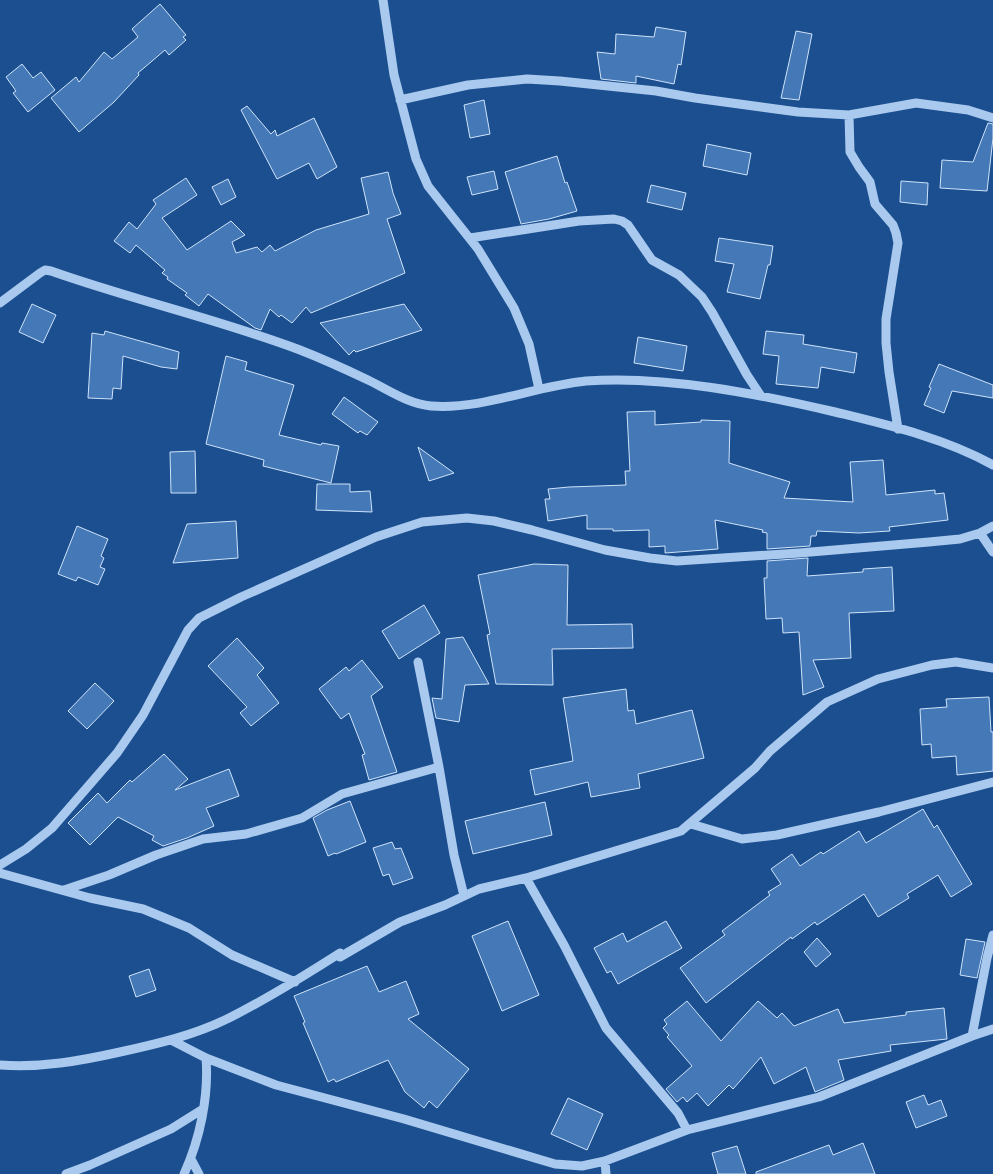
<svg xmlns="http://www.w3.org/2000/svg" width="993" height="1174" font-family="Ubuntu,sans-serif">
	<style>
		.building { fill: #4478b7; stroke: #cfe3fa }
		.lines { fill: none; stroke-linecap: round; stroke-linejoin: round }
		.minor { stroke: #a9c9ee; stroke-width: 9 }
	</style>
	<rect width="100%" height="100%" fill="#1b4f8f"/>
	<!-- building -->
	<path class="building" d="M160,4L186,35L183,37L186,40L169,55L165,50L138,73L139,75L114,102L79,132L51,98L76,77L79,82L104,52L112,59L138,37L132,29Z
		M656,27L686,32L681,65L678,64L674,84L636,76V83L601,79L597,52L615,54L616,34L654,37Z
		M796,31L812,34L799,100L781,98Z
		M22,64L33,78L41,72L55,90L28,112L13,93L16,91L6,77Z
		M484,100L490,134L470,138L464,105Z
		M247,106L271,134L275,130L277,136L314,118L337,167L317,179L309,163L277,179L241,110Z
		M988,123L993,124V138L987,191L940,188L942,160L973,162Z
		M707,144L751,153L747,175L703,166Z
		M557,156L565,183L567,182L577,211L549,219L521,224L505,172Z
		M494,171L498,189L472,195L467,177Z
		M388,172L393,193L401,214L387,219L405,273L311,313L306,307L292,323L281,315L279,317L270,309L261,330L255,328L208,294L199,306L185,295L187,293L167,279L168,277L162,273L165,270L136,245L130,253L114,241L129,222L137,229L156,204L153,200L186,178L197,195L162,218L187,250L231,221L245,235L232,242L236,253L257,247L262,252L270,245L275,251L316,230L369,214L361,178Z
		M228,179L236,197L221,205L212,187Z
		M901,181L928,183L927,205L900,202Z
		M651,185L686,193L682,210L647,202Z
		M719,238L773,246L770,265H768L760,299L727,292L734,264L715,261Z
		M32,304L56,315L43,343L19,332Z
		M404,304L422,330L356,352L354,350L349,355L320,323Z
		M105,331L179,352L177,369L161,367L123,356L121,389L113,388L112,399L88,398L92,333L104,335Z
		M766,331L804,335L803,344L857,353L854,373L821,367L818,388L776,384L779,356L763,354Z
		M638,337L687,346L683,371L634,363Z
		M226,356L247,362L245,370L294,385L279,435L321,445L322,443L339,446L331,483L263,466L264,460L206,444Z
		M939,364L993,385V398L952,391L944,413L924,405L931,388L929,387Z
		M344,397L378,422L367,435L360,431L358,433L332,414Z
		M655,411V425L701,422V420L730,421L729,463L790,482L784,498L853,502L850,462L883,460L886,495L935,490V494L944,493L948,520L889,527L890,531L859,533L817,531L816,536H811L810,546L767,549V533L762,532L763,530L715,520L718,549L665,553V546L649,547V530L613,531V529H587V515L548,521L545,499H550L548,489L569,487L626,485L625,471H630L627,412Z
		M418,447L454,473L429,481Z
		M195,451L196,493H171L170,452Z
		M317,484H350V492L370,491L372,512L316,510Z
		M236,521L238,558L173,563L187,524Z
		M77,526L108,539L101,556L104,558L100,567L105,569L98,585L78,577L76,581L58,574Z
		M808,558L807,576L863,572V569L892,567L894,611L849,613L851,658L813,660L824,687L803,695L799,632L783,633L782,618L766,619L764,578H767V561Z
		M534,564L568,565L567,625L632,624L633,648L552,649L553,685L496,684L487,635L490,634L478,575Z
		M424,605L440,633L399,659L382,631Z
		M463,637L489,684L465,685L459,722L436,718L432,698L442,699L446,639Z
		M237,638L264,668L257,675L279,703L251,726L240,713L247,707L208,666Z
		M362,660L383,687L371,696L397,772L369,780L362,755L365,754L349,713L341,719L319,689L346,667L349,671Z
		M95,683L114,701L87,729L68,711Z
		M626,689L628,711L634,710L636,724L692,710L704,758L638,774L640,788L591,797L588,782L535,795L530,770L573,761L563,698Z
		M989,697L991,732H993V771L957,775L956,756L932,758L931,744L922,745L920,709L947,707L946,699Z
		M164,754L188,779L175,790L229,769L239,796L206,808L214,826L187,838L163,846L152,840L154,836L118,817L90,845L68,823L98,793L107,803L130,780L132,782Z
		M350,801L366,842L336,854L335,853L328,856L313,818L327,810Z
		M545,802L552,835L473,854L465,821Z
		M923,809L934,828L937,825L972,884L951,897L938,875L907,894L909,898L878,917L864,894L817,925L815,922L792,939L791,937L706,1003L680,968L725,935L722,931L770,895L768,892L781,884L771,869L792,854L800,866L821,852L823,854L859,831L866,843Z
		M392,842L395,849L401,848L413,878L393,885L389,874L383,876L373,848Z
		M508,921L539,995L502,1011L472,936Z
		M666,921L682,948L618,984L611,971L607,973L594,948L623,933L627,942Z
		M817,938L831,954L816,967L804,952Z
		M966,939L985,942L977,978L960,975Z
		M367,966L379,992L406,981L419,1014L408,1019L469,1069L437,1108L429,1101L424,1108L405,1092L388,1060L336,1082L334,1079L328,1082L303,1023L305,1022L294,996Z
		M149,969L156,990L136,997L129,976Z
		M687,1001L721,1041L758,1001L777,1018L782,1013L794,1026L838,1009L844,1023L906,1015V1012L944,1008L947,1039L890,1045L891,1051L838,1060L844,1080L815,1092L806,1067L774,1084L761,1057L733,1089L729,1085L708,1106L697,1093L687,1102L683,1097L677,1102L666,1089L692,1066L667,1037L669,1035L663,1028L667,1024L664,1020Z
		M924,1095L928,1105L941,1100L947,1116L916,1128L906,1102Z
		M568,1098L603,1114L587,1150L551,1134Z
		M863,1143L875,1174H756V1172L829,1145L833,1155Z
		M737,1146L746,1174H718L712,1153Z"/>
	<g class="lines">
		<!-- minor -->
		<path class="minor" d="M383,0L394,75L416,159L428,186L478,249L514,308L529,344L539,389
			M400,100L468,85L527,79L560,81L656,91L695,98L798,112L849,115L916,103L968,110L993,118
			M849,115L850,152L859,167L870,182L875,204L893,225L896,233L898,243L886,319V343L889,372L898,429
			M470,238L579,221L614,219L622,221L628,225L652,260L679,275L702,297L712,312L747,375L761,396
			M0,303L40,273L45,270L51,271C133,300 218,319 300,350C323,359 345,369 368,380C387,389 408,404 431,406C483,410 534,386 586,381C665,375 758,394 835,412C888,425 945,438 993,465
			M980,533L993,552
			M418,662L439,767L454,855L464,896
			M691,824L742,839L777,835L879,812L993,782
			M0,865L26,849L52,828L117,753L143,715L188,630L199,618L241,597L376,537L422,522L467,518L494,521L532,530L605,550L650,558L677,561L799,553L929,542L960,539L980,533L993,526
			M0,873L90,898L143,909L189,928L232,955L295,982
			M526,878L564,945L606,1028L678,1113L687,1130
			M64,890L109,875L156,855L203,839L246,834L302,818L342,794L439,767
			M972,1036L987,958L993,935
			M171,1040L206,1058L276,1085L404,1119L555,1164L582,1166L605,1161L687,1130L819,1097L972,1036L993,1029
			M0,1065C41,1068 80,1061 120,1052C157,1044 195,1035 229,1018C267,999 304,976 340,953V957L400,922L445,905L479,889L526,878L681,831L755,768L770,751L827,702L878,679L932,665L956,662L993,668
			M191,1159L199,1174
			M605,1161L606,1174
			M66,1174L90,1165L171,1129L203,1109
			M184,1174C200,1139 209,1096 206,1058"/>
	</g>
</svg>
